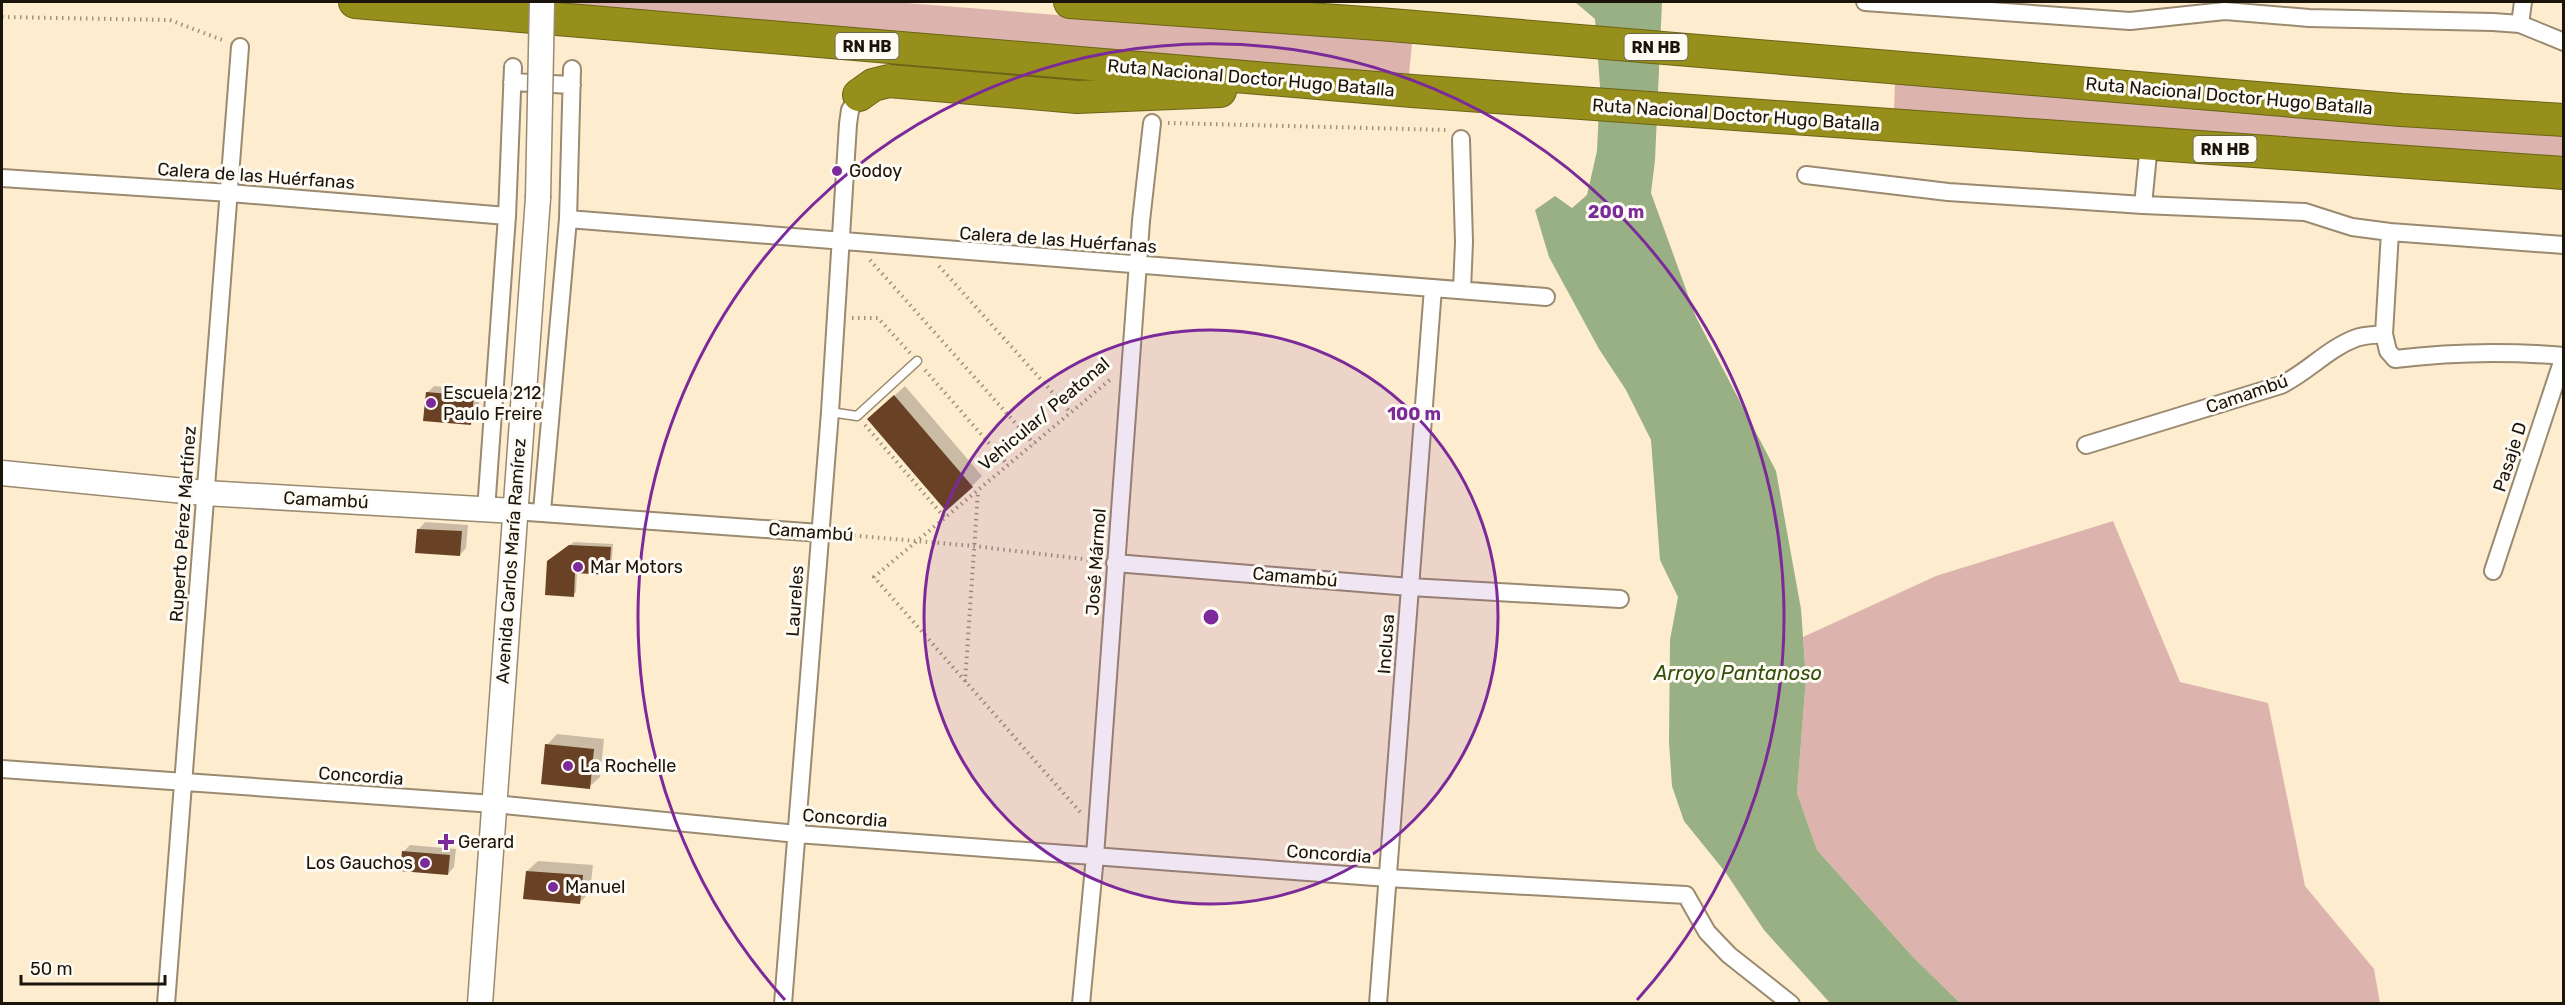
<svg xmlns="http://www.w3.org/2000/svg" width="2565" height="1005" font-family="Rubik,sans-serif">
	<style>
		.green { fill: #dcb4ad }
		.water { fill: #98b083 }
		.shadow { fill: #0003 }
		.building { fill: #694125 }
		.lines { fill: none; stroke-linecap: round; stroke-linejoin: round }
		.lane-casing { stroke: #9a8a6f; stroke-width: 11 }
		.street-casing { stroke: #9a8a6f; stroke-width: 20 }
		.secondary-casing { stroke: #9a8a6f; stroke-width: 27 }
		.highway-casing { stroke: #6b6416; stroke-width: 34 }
		.path { stroke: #a0937d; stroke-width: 4; stroke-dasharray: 1.5 4.5; stroke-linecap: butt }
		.lane { stroke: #fff; stroke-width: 8 }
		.street { stroke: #fff; stroke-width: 16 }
		.secondary { stroke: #fff; stroke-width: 24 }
		.highway { stroke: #978f1c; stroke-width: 32 }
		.secondary-bridge-casing { stroke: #9a8a6f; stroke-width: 27; stroke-linecap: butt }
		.secondary-bridge { stroke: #fff; stroke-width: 24 }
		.ring { fill: none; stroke: #7c2a9a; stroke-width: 3 }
		.poi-dot { fill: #7c2a9a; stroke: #fefbf5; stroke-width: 2 }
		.labels { text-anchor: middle; stroke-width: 6; stroke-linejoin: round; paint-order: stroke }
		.shield { fill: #fefbf5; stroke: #5e5950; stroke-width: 1.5 }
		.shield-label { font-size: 16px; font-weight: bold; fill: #1a140a }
		.street-label { font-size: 18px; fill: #1a140a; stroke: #fefbf5 }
		.poi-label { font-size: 18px; fill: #1a140a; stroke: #fefbf5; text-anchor: start }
		.water-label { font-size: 20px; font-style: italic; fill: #33500b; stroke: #fefbf5 }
		.centre { fill: #7c2a9a; stroke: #fefbf5; stroke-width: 3 }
		.ring-label { font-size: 18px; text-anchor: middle; font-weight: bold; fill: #7c2a9a; stroke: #fefbf5; stroke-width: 6; stroke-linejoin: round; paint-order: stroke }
	</style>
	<rect width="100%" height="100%" fill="#fdecce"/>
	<!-- green -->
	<path class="green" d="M485,2H893L1412,43L1409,74Z
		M1895,81L2563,134V162L1894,111Z
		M2113,521L2180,682L2268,703L2305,886L2374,969L2380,1003H1960L1913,957L1817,850L1797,793L1806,679L1803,637L1936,576Z"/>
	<!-- water -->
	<path class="water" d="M1575,2H1662L1655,160L1651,193L1696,317L1776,471L1801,609L1806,679L1797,793L1817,850L1913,957L1960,1003H1830L1764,930L1726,873L1684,821L1672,786L1669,742L1670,640L1678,597L1660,560L1651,440L1626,390L1599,349L1549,257L1535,210L1555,196L1572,208L1587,195L1597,151L1600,86L1595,19Z"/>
	<!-- shadow -->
	<path class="shadow" d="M434,386L480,390L478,417L471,423L427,393Z
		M905,386L982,476L972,486L869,419Z
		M425,522L468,525L466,548L460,555L419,529Z
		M574,542L613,544L611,571L608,574L577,572L576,592L573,595L552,558Z
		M557,734L604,739L600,777L589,787L547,745Z
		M410,845L456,849L454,867L448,874L403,852Z
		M538,861L593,865L590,892L580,902L527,871Z"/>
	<!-- building -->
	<path class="building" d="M426,392L474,396L471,425L423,421Z
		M894,395L973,487L946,511L867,419Z
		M417,529L462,531L460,556L415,553Z
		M569,545L611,547L609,575L575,573L574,597L545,595L547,561Z
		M545,744L594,749L590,789L541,784Z
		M402,851L450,855L448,875L400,871Z
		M526,871L583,875L580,904L523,899Z"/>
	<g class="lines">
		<!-- lane casing -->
		<g class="lane-casing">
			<path id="lane" d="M830,412L857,416L917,361"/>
		</g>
		<!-- street casing -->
		<g class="street-casing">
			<path id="street" d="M1865,2L2130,21L2225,11L2309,18L2493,22L2520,24L2564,42
				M2520,24L2523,2
				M512,82L572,85
				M1461,139L1464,242L1462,290
				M1806,175L1948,192L2143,205L2305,212L2352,227L2390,232L2564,245
				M2,178L230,193L507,216
				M2143,205L2149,144
				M568,219L1546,297
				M2384,334L2390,232
				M2086,445L2281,385C2308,372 2327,349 2356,338C2364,335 2375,335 2384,334L2388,351L2395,359C2451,352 2507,351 2564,356L2493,571
				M486,510L507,216L513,67
				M514,511L820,533
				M542,511L568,219L572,69
				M1115,563L1410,587L1620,599
				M2,769L494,804L797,834L1388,878L1686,895L1707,932L1729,955L1791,1004
				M166,1004L240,47
				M783,1004L830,412L848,124L850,110L859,95
				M1081,1004L1095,856L1141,221L1152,123
				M1378,1004L1433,288"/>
		</g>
		<!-- secondary casing -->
		<g class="secondary-casing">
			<path id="secondary" d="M2,473L205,493L514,511
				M480,1004L538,198"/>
		</g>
		<!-- highway casing -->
		<g class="highway-casing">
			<path id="highway" d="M355,2L1412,91L2564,173
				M1070,2L1379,24L2401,110L2564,120
				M859,95L873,85L889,81L1077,97L1220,91"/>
		</g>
		<!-- path -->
		<path class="path" d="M2,17L170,20L225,41
			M1168,123L1448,130
			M870,260L1034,444
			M939,266L1071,413
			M852,318H878L910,353
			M925,370L1008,465
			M865,425L945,518
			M836,534L974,546L1100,561
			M965,682L978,492
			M1080,812L874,577L1112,378"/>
		<!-- lane -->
		<use href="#lane" class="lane"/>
		<!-- street -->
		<use href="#street" class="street"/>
		<!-- secondary -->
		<use href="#secondary" class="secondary"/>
		<!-- highway -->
		<use href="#highway" class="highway"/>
		<!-- secondary-bridge casing -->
		<g class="secondary-bridge-casing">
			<path id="secondary-bridge" d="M538,198L542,2"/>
		</g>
		<!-- secondary-bridge -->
		<use href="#secondary-bridge" class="secondary-bridge"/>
	</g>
	<!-- distance rings -->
	<circle cx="1211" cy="617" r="287" fill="#7c2a9a" fill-opacity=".12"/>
	<g class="ring">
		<circle cx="1211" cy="617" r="287"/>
		<path d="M785 1000A573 573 0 1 1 1637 1000"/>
	</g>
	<!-- markers -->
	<g class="poi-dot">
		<circle cx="837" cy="171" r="6"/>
		<circle cx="431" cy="403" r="6"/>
		<circle cx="578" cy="567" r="6"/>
		<circle cx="568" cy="766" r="6"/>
		<path d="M443 833h6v6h6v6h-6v6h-6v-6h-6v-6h6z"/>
		<circle cx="425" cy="863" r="6"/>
		<circle cx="553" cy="887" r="6"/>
	</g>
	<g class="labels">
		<!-- shield labels -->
		<g class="shield">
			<rect x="835.5" y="33" width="63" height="26" rx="4.5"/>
			<rect x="1624.5" y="34" width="63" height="26" rx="4.5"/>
			<rect x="2193.5" y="136" width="63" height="26" rx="4.5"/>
		</g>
		<g class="shield-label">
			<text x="867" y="52">RN HB</text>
			<text x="1656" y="53">RN HB</text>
			<text x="2225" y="155">RN HB</text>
		</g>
		<!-- street labels -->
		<g class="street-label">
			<text transform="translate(1251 78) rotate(5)" y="6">Ruta Nacional Doctor Hugo Batalla</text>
			<text transform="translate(2229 96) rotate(5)" y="6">Ruta Nacional Doctor Hugo Batalla</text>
			<text transform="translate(1736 115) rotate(4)" y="6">Ruta Nacional Doctor Hugo Batalla</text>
			<text transform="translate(256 176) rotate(4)" y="6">Calera de las Huérfanas</text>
			<text transform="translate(1058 240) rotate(4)" y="6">Calera de las Huérfanas</text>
			<text transform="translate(2247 394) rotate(-19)" y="6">Camambú</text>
			<text transform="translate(1044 414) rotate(-40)" y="6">Vehicular/ Peatonal</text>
			<text transform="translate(2510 457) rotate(-72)" y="6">Pasaje D</text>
			<text transform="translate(326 500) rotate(3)" y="6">Camambú</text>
			<text transform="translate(183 524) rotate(-86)" y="6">Ruperto Pérez Martínez</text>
			<text transform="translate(811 532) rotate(4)" y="6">Camambú</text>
			<text transform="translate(511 561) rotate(-86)" y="6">Avenida Carlos María Ramírez</text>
			<text transform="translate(1096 562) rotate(-86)" y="6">José Mármol</text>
			<text transform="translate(1295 577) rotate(5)" y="6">Camambú</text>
			<text transform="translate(795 601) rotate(-86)" y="6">Laureles</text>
			<text transform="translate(1386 644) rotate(-86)" y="6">Inclusa</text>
			<text transform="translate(361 776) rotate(4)" y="6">Concordia</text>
			<text transform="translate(845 818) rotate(4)" y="6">Concordia</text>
			<text transform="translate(1329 854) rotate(4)" y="6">Concordia</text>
		</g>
		<!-- poi labels -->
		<g class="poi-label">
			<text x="849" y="177">Godoy</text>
			<text x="443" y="399">Escuela 212<tspan x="443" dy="21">Paulo Freire</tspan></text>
			<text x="590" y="573">Mar Motors</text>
			<text x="580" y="772">La Rochelle</text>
			<text x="458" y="848">Gerard</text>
			<text x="413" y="869" text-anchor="end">Los Gauchos</text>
			<text x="565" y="893">Manuel</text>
		</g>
		<!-- water labels -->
		<g class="water-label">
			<text x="1738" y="680">Arroyo Pantanoso</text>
		</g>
	</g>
	<circle cx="1211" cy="617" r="9" class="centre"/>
	<g class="ring-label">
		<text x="1616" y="218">200 m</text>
		<text x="1414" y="420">100 m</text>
	</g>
	<!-- border -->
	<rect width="2565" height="1005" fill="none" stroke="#1a140a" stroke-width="6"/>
	<!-- scale -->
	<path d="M21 975v9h144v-9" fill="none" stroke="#1a140a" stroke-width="3"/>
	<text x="30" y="975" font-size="18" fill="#1a140a" stroke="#fefbf5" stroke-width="4.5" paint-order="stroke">50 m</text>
</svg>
